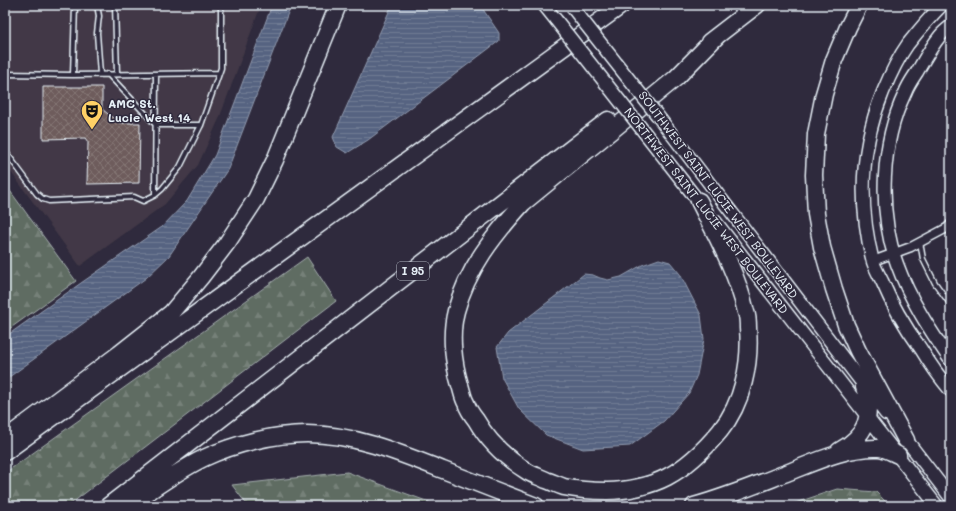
<svg xmlns="http://www.w3.org/2000/svg" width="956" height="511" font-family="Mali,sans-serif">
	<style>
		.built { fill: #423946 }
		.forest { fill: url(#forest-firs); stroke: #a4aead }
		.water { fill: url(#water-rules); stroke: #919cb1 }
		.building { fill: url(#building-cross-hatch); stroke: #e8f1f8 }
		.lines { fill: none; stroke-linecap: round; stroke-linejoin: round }
		.lane-casing { stroke: #e8f1f8; stroke-width: 7 }
		.street-casing { stroke: #e8f1f8; stroke-width: 11 }
		.secondary-casing { stroke: #e8f1f8; stroke-width: 15 }
		.highway-casing { stroke: #e8f1f8; stroke-width: 19 }
		.lane { stroke: #2f2a3d; stroke-width: 4 }
		.street { stroke: #2f2a3d; stroke-width: 8 }
		.secondary { stroke: #2f2a3d; stroke-width: 12 }
		.highway { stroke: #2f2a3d; stroke-width: 16 }
		.secondary-bridge-casing { stroke: #e8f1f8; stroke-width: 15; stroke-linecap: butt }
		.secondary-bridge { stroke: #2f2a3d; stroke-width: 12 }
		.labels { text-anchor: middle; stroke-width: 3; stroke-linejoin: round; paint-order: stroke }
		.shield { fill: #2f2a3d; stroke: #b0b5c0; stroke-width: 1 }
		.shield-label { font-size: 11px; font-weight: bold; fill: #e8f1f8 }
		.poi-label { font-size: 12px; font-weight: bold; fill: #e8f1f8; stroke: #2f2a3d; text-anchor: start }
		.street-label { font-size: 12px; fill: #e8f1f8; stroke: #2f2a3d }
	</style>
	<defs>
		<pattern id="forest-firs" width="22" height="20" patternUnits="userSpaceOnUse"><rect width="22" height="20" fill="#5f6c62"/><path d="M5 1l3.5 6h-7zM16 11l3.5 6h-7z" fill="#768179"/></pattern>
		<pattern id="water-rules" width="6" height="5" patternUnits="userSpaceOnUse"><rect width="6" height="5" fill="#576481"/><path d="M0 2.5h6" fill="none" stroke="#6f7b94"/></pattern>
		<pattern id="building-cross-hatch" width="8" height="8" patternUnits="userSpaceOnUse"><rect width="8" height="8" fill="#6e5c5b"/><path d="M0 0l8 8M0 8l8-8" fill="none" stroke="#837473"/></pattern>
	</defs>
	<rect width="100%" height="100%" fill="#2f2a3d"/>
	<filter id="ink" filterUnits="userSpaceOnUse"><feTurbulence type="fractalNoise" baseFrequency=".025" numOctaves="2"/><feDisplacementMap in="SourceGraphic" scale="8" xChannelSelector="R" yChannelSelector="G"/><feConvolveMatrix kernelMatrix="1 2 1 2 8 2 1 2 1" color-interpolation-filters="sRGB"/></filter>
	<g filter="url(#ink)">
		<!-- built -->
		<path class="built" d="M5,5H261L219,119L198,165L165,204L80,266L5,164Z"/>
		<!-- forest -->
		<path class="forest" d="M5,184L76,281L5,332Z
			M307,257L336,301L68,506H5V473Z
			M347,472L440,506H248L232,485Z
			M837,489L876,492L890,506H857L822,503L812,506H786Z"/>
		<!-- water -->
		<path class="water" d="M272,5H291L228,169L169,256L146,278L5,380V337L81,283L162,227L187,201L215,155Z
			M392,5H480L499,33V41L368,140L347,153L337,147L333,137Z
			M659,259L670,262L680,274L701,315L704,339L697,375L689,393L664,421L630,446L583,449L546,435L519,409L502,378L497,347L508,333L584,274L593,275L600,278L608,280L621,277L642,265Z"/>
		<!-- building -->
		<path class="building" d="M43,87H102V109L119,123H140L139,183L87,184L88,142L85,138L43,139Z"/>
		<g class="lines">
			<!-- lane casing -->
			<g class="lane-casing">
				<path id="lane" d="M97,5L99,16L97,33L100,74
					M115,5L117,74
					M5,74L73,75L219,73
					M108,74L156,125H201
					M73,75L75,5
					M5,151L37,194L43,199L49,201L134,197L143,201L155,195L162,189L180,167L201,125L221,68V5
					M155,195L156,75
					M920,242L923,259L935,283L951,305"/>
			</g>
			<!-- street casing -->
			<g class="street-casing">
				<path id="street" d="M873,261L911,247L943,230L947,228L951,224"/>
			</g>
			<!-- secondary casing -->
			<g class="secondary-casing">
				<path id="secondary" d="M544,5L556,20
					M942,5C930,17 919,30 908,44C898,58 890,75 883,92C860,148 858,203 873,262C875,268 879,275 882,281C892,305 906,328 921,349C930,364 940,378 951,391
					M951,26C947,29 943,32 940,36C931,47 924,60 917,72C913,78 908,85 905,93C881,143 878,211 897,264C910,300 930,330 951,361
					M657,115L886,414
					M641,128L703,207
					M715,221L937,506
					M901,433L951,498"/>
			</g>
			<!-- highway casing -->
			<g class="highway-casing">
				<path id="highway" d="M859,5L848,27L834,60L824,94L816,134L814,175L816,214L822,247L834,289L846,325L858,351L906,440
					M709,42L757,5
					M699,201C717,237 737,273 746,312C748,317 748,323 748,328C751,363 743,403 720,431C705,449 688,466 667,477C650,486 626,491 607,491C592,491 578,490 564,487C558,485 552,482 546,480C540,477 533,475 528,472C507,459 488,441 476,420C472,415 468,409 466,403C463,398 462,391 460,385C453,362 450,334 456,311C467,269 494,235 523,203L676,78L718,35
					M5,439L119,354L171,313L201,277L227,243L256,199L275,160L338,5
					M839,451C867,435 873,417 864,387
					M5,452L622,5
					M108,506L608,120
					M128,506C153,489 177,471 204,458C234,444 274,434 307,434C354,434 400,453 443,470C474,482 505,494 536,506
					M694,506C727,497 758,484 789,472C817,461 847,447 878,448C885,448 891,452 898,455"/>
			</g>
			<!-- lane -->
			<use href="#lane" class="lane"/>
			<!-- street -->
			<use href="#street" class="street"/>
			<!-- secondary -->
			<use href="#secondary" class="secondary"/>
			<!-- highway -->
			<use href="#highway" class="highway"/>
			<!-- secondary-bridge casing -->
			<g class="secondary-bridge-casing">
				<path id="secondary-bridge" d="M572,7L657,115
					M556,20L641,128"/>
			</g>
			<!-- secondary-bridge -->
			<use href="#secondary-bridge" class="secondary-bridge"/>
		</g>
	</g>
	<!-- icons -->
	<defs>
		<g id="theatre-pin" transform="scale(1.15)"><path d="M0 17L-7.5 6A9.5 9.5 0 1 1 7.5 6Z" fill="#ffd166" stroke="#2f2a3d"/><path d="M-5-5.5Q0-4 5-5.5V0Q5 5 0 6Q-5 5-5 0ZM-3.3-2.5H-1v1.5H-3.3ZM1-2.5H3.3v1.5H1ZM-2.8 1Q0 5.5 2.8 1Z" fill="#111"/></g>
	</defs>
	<g fill-rule="evenodd">
		<use href="#theatre-pin" x="92" y="111"/>
	</g>
	<g class="labels">
		<!-- shield labels -->
		<rect class="shield" x="397" y="262" width="32" height="18" rx="3"/>
		<g class="shield-label">
			<text x="413" y="275">I 95</text>
		</g>
		<!-- poi labels -->
		<g class="poi-label">
			<text x="108" y="108">AMC St.<tspan x="108" dy="14">Lucie West 14</tspan></text>
		</g>
		<!-- street labels -->
		<g class="street-label">
			<text transform="translate(718 195) rotate(53)" y="4">SOUTHWEST SAINT LUCIE WEST BOULEVARD</text>
			<text transform="translate(706 211) rotate(52)" y="4">NORTHWEST SAINT LUCIE WEST BOULEVARD</text>
		</g>
	</g>
	<!-- margin -->
	<rect width="956" height="511" fill="none" stroke="#2f2a3d" stroke-width="20"/>
	<rect x="10" y="10" width="936" height="491" fill="none" stroke="#e8f1f8" stroke-width="1.5" filter="url(#ink)"/>
</svg>
